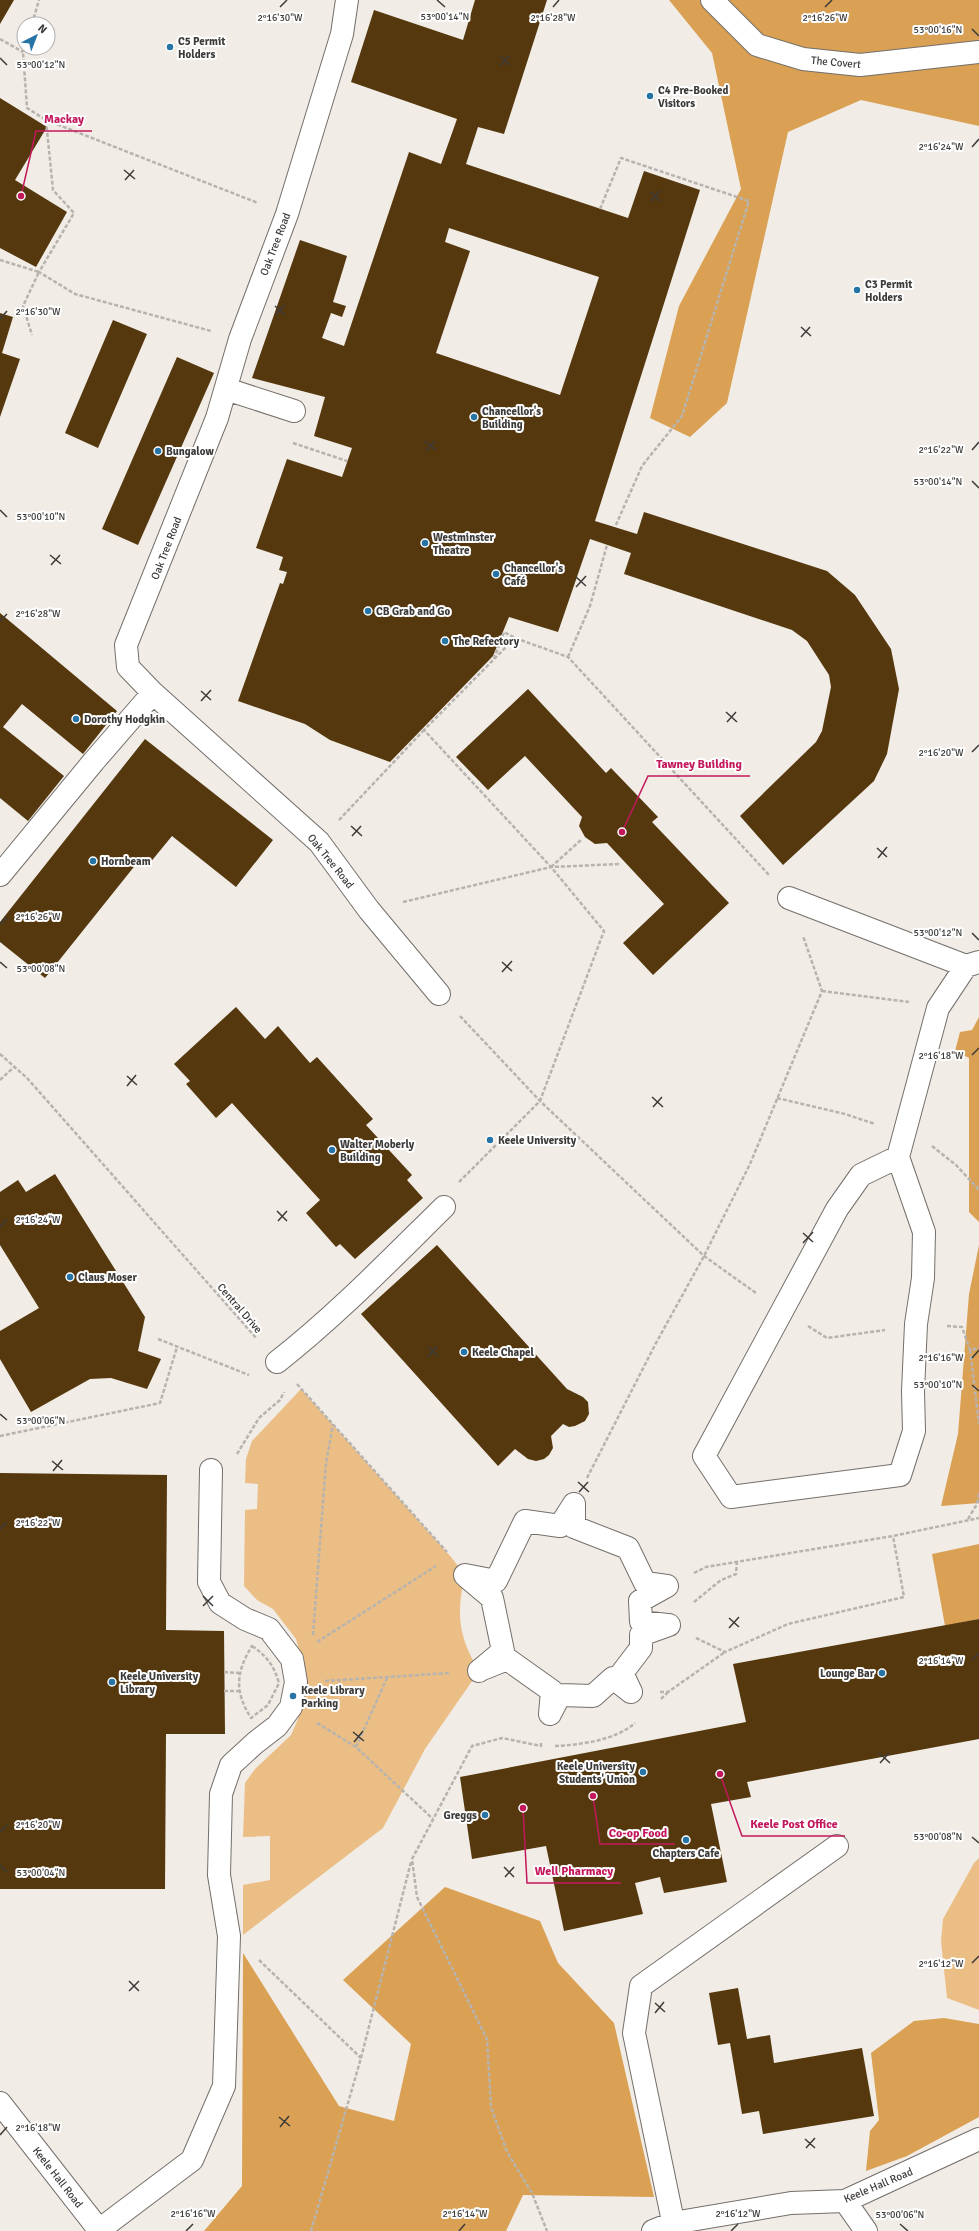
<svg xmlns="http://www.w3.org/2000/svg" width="979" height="2231" font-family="Signika,sans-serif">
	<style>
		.green { fill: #ebbe85 }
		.forest { fill: #daa154 }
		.building { fill: #55380d; fill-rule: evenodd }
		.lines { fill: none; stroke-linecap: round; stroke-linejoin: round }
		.minor-casing { stroke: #746f6a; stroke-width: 24 }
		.path { stroke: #b7b3af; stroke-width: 2.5; stroke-dasharray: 4 2; stroke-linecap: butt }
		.minor { stroke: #fff; stroke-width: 22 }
		.ticks { fill: none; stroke: #3d3b39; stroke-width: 1.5 }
		.poi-dot { fill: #2674a6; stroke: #fff; stroke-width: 1.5 }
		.labels { text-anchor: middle; stroke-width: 4; stroke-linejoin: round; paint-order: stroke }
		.poi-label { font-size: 11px; font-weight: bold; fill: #3d3b39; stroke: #fff; text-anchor: start }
		.street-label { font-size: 11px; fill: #3d3b39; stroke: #fff }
		.ticks-label { font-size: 10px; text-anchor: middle; fill: #3d3b39; stroke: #fff; stroke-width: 4; stroke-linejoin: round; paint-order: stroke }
		.leader { fill: none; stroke: #c2185b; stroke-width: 1.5 }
		.callout-dot { fill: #c2185b; stroke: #fff; stroke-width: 1.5 }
		.callout-label { font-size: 12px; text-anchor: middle; font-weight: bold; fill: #c2185b; stroke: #fff; stroke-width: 4; stroke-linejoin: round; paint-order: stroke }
	</style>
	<rect width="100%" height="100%" fill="#f1ece6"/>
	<!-- green -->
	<path class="green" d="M301,1389L451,1557L465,1575C456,1614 458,1636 479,1671L425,1749L383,1828L243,1935V1885L270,1880V1836L243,1837L245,1783L255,1769L291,1735L298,1719L302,1700L303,1664L296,1639L273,1609L257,1600L244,1586L245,1510L257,1509L258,1484L245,1483L246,1459L252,1441Z
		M979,1858V2010L947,1998L941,1941L943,1919L974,1863Z"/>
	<!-- forest -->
	<path class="forest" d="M669,0H979V126L861,100L788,132L727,403L690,437L650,418L679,306L741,189L712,53Z
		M979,1017V1222L969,1212V1058L955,1051L960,1032L972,1030Z
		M979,1245V1503L941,1506L958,1434L969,1294Z
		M979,1544V1619L945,1626L932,1554Z
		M445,1887L540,1921L558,1963L614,2023L654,2197L523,2195L506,2231H204L242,2186L243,1953L339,2106L394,2121L411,2044L343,1980Z
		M944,2018L979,2024V2117L907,2156L866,2171L870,2131L879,2120L871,2053L914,2021Z"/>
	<!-- building -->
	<path class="building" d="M0,0H14L0,24Z
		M475,0H547L504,134L478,127L466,164L628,218L644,171L700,190L595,521L637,534L644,512L827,571L855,595L891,649L899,689L887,754L874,781L783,865L740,816L816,742L822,731L831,687L829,675L807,641L792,630L624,574L631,553L590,539L558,632L509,617L493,656L390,762L330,740L305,724L238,701L280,583L283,584L287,572L279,570L283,557L256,548L287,459L342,477L352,448L314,436L325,397L252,378L300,240L347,256L333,302L346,306L342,317L331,313L322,338L344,346L409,152L441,164L457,119L351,82L374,10L463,40ZM449,228L599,277L560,395L436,353L470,251L445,242Z
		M0,98L47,127L15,180L67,212L36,267L0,248Z
		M0,313L13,317L2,353L20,359L0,417Z
		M113,320L147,334L98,448L65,433Z
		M177,357L214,373L138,545L102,529Z
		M0,613L117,711L83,754L22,704L3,727L64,776L28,821L0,798Z
		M528,689L606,773L611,768L658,817L652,822L729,903L653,975L623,943L664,904L607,843L595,844L585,837L579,826L582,817L525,756L488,790L456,757Z
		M145,739L273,840L236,887L172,836L149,864L141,858L45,978L0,942V922Z
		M236,1007L265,1039L278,1026L310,1063L317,1057L373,1119L366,1125L412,1175L407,1180L423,1198L355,1259L340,1244L336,1247L306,1213L320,1200L232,1103L216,1118L186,1084L190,1081L174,1064Z
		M55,1174L145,1317L138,1351L161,1359L147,1389L111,1378L90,1379L31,1412L0,1359V1331L39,1308L0,1245V1192L18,1180L26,1192Z
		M437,1245L567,1389L583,1397L588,1402L589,1414L585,1421L575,1426L569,1427L563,1424L551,1436L553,1448L549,1455L544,1459L536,1461L528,1459L515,1449L498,1466L361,1314Z
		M0,1473L167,1475L166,1630L224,1631L225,1734H166L165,1889H0Z
		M979,1619V1739L747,1782L751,1797L711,1804L727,1882L664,1893L660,1877L635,1883L643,1914L564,1931L546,1846L472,1859L460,1777L746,1722L733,1664Z
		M738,1988L747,2039L770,2035L774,2063L862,2048L874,2116L763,2134L759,2111L742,2114L730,2043L718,2045L709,1993Z"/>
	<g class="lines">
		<!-- minor casing -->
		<g class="minor-casing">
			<path id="minor" d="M347,0L342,34L287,214L240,339L217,418L126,645L128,667L153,693L319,842L369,910L439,994
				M712,0L757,45L803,59L860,65L979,52
				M226,389L294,411
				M0,875L94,761L153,693
				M789,898L966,966L979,962
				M898,1157L861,1175L837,1209L704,1456L731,1497L900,1475L914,1431L913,1391L916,1324L923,1278L924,1232L898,1157L938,1008L966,966
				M277,1362C337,1315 390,1260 444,1207
				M574,1504V1527L628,1548L645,1583L667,1586
				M465,1575L496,1581L525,1521L560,1526L574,1504
				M467,1577L492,1598L503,1651L479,1671
				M667,1625L641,1622L640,1601L667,1586
				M485,1668L507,1659L552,1691L550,1714
				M631,1692L622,1673L641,1648V1635L669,1625
				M550,1714L560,1695L593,1696L613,1678L631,1692
				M0,2103L100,2231
				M845,2201L866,2231
				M99,2230L192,2160L224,2086L229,1936L219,1875L221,1794L231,1765L255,1743L277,1726L291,1707L296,1682L292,1659L269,1629L245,1619L220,1603L209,1582L211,1470
				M653,2231L673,2223L791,2203L845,2201L979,2139
				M675,2231L634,2033L641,1986L837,1846"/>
		</g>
		<!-- path -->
		<path class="path" d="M32,24L39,0
			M0,39L23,52
			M25,48L23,52L27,108L46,120L53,190L74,213L39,272L75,294L211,331
			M46,120L258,203
			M600,209L621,158L749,201L682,416L642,466L615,527
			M0,260L39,272L23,306L32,335
			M293,443L347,461
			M568,657L590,606L607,545
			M494,659L504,632L515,638
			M339,820L424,730
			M551,867L581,840
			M403,902L551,867L621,864
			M822,991L909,1002
			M460,1016L540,1101L704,1256L756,1293
			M0,1054L27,1078L257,1339
			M0,1080L14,1067
			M777,1098L845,1114L875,1124
			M932,1146L956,1165L979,1190
			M459,1182L540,1101L604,931L551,867L424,730L515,638L568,657L769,875
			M808,1326L827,1338L885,1330
			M947,1326L962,1327L970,1350L979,1348
			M158,1339L249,1375
			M970,1350L979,1424
			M297,1384L447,1552
			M0,1436L160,1403L177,1347
			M237,1454L259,1418L280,1400L284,1392
			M587,1478L656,1343L704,1256L750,1164L822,991L803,936
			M968,1519L977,1504L979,1493
			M694,1573L706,1567L893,1536L979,1518
			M694,1602L721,1580L736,1574L737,1561
			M313,1635L326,1463L333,1424
			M696,1638L725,1652L788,1624L904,1597L893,1536
			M317,1642L436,1566
			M252,1646C267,1656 274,1666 279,1683L268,1705L251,1718C234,1691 236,1672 252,1646Z
			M224,1672L239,1673
			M325,1681L450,1673
			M224,1691H239
			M660,1692H668L725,1652
			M661,1699L668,1692
			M317,1723L356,1747L433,1819
			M541,1743V1746L502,1738L472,1746L412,1859L417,1897L487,2039L491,2107L507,2152L532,2193L547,2231
			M555,1746C580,1745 616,1740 635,1723
			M356,1747L387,1678
			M259,1960L361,2058
			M311,2231L361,2058L411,1862"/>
		<!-- minor -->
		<use href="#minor" class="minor"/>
	</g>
	<!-- ticks -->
	<path class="ticks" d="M437,0L445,7M280,7L287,0M553,7L559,0M825,7L832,0M972,29L979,36M500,56L510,65M0,58L7,65M500,66L509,56M972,147L979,139M124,170L135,179M125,180L134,170M650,192L660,201M651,201L660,191M275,306L285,315M275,315L285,305M0,319L7,311M801,327L811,336M801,337L810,327M425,441L436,450M972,450L979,442M426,451L435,441M972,481L979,488M0,510L7,517M50,555L61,564M51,565L60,555M576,577L586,586M576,587L586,576M0,621L7,614M201,691L211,700M201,701L211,690M726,712L737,722M727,722L736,712M972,752L979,745M351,826L362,836M352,836L361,826M877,848L887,857M878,858L887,847M0,924L7,917M972,933L979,940M0,962L7,968M502,962L512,971M502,972L512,961M972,1055L979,1048M127,1076L137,1085M127,1086L136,1075M652,1097L663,1107M653,1107L662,1097M277,1211L287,1221M278,1221L287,1211M0,1227L7,1219M803,1233L813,1242M803,1243L813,1232M428,1347L438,1356M428,1357L437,1346M972,1358L979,1350M972,1385L979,1391M0,1414L7,1420M52,1461L63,1470M53,1471L62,1460M578,1482L589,1492M579,1492L588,1482M0,1529L7,1522M203,1596L213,1606M203,1606L213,1596M729,1618L739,1627M729,1628L739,1617M972,1660L979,1653M353,1732L364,1741M354,1742L363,1731M879,1753L890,1763M880,1763L889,1753M0,1832L7,1825M972,1837L979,1843M0,1865L7,1872M504,1867L514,1877M505,1877L514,1867M972,1963L979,1956M129,1981L139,1991M129,1991L139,1981M655,2003L665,2012M655,2013L664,2002M279,2117L290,2126M280,2127L289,2116M0,2135L7,2127M805,2139L815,2148M806,2148L815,2138M900,2224L908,2231M186,2231L193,2224M459,2231L465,2224M731,2231L738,2224"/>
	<!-- markers -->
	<g class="poi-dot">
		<circle cx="170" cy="47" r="4"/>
		<circle cx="650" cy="96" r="4"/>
		<circle cx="857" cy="290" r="4"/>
		<circle cx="474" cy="417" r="4"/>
		<circle cx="158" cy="451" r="4"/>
		<circle cx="425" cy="543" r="4"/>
		<circle cx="496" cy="574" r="4"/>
		<circle cx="368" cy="611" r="4"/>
		<circle cx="445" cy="641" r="4"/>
		<circle cx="76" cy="719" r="4"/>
		<circle cx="93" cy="861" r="4"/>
		<circle cx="490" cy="1140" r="4"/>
		<circle cx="332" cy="1150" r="4"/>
		<circle cx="70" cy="1277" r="4"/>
		<circle cx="464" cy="1352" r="4"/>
		<circle cx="882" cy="1673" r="4"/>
		<circle cx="112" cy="1682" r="4"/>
		<circle cx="293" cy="1696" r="4"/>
		<circle cx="643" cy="1772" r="4"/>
		<circle cx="485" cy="1815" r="4"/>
		<circle cx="686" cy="1840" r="4"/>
	</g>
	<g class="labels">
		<!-- poi labels -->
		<g class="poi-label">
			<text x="178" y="45">C5 Permit<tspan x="178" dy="13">Holders</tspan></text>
			<text x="658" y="94">C4 Pre-Booked<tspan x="658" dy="13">Visitors</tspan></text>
			<text x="865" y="288">C3 Permit<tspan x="865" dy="13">Holders</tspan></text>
			<text x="482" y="415">Chancellor's<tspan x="482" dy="13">Building</tspan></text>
			<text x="166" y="455">Bungalow</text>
			<text x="433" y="541">Westminster<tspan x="433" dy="13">Theatre</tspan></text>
			<text x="504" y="572">Chancellor's<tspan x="504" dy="13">Café</tspan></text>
			<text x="376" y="615">CB Grab and Go</text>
			<text x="453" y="645">The Refectory</text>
			<text x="84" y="723">Dorothy Hodgkin</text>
			<text x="101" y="865">Hornbeam</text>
			<text x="498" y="1144">Keele University</text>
			<text x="340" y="1148">Walter Moberly<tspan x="340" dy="13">Building</tspan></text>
			<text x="78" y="1281">Claus Moser</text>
			<text x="472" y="1356">Keele Chapel</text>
			<text x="874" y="1677" text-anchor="end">Lounge Bar</text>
			<text x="120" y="1680">Keele University<tspan x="120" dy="13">Library</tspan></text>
			<text x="301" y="1694">Keele Library<tspan x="301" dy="13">Parking</tspan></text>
			<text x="635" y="1770" text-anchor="end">Keele University<tspan x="635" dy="13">Students' Union</tspan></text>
			<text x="477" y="1819" text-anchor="end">Greggs</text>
			<text x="686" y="1857" text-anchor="middle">Chapters Cafe</text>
		</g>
		<!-- street labels -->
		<g class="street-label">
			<text transform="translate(836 62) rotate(5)" y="4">The Covert</text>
			<text transform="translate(275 244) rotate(-69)" y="4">Oak Tree Road</text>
			<text transform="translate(166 548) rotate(-69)" y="4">Oak Tree Road</text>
			<text transform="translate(331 861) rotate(51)" y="4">Oak Tree Road</text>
			<text transform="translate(240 1308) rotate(49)" y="4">Central Drive</text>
			<text transform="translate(58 2177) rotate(52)" y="4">Keele Hall Road</text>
			<text transform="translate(878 2185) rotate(-23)" y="4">Keele Hall Road</text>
		</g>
	</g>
	<g class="ticks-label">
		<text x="445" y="20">53°00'14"N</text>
		<text x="280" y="21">2°16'30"W</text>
		<text x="553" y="21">2°16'28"W</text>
		<text x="825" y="21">2°16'26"W</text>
		<text x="938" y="33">53°00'16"N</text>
		<text x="41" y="68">53°00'12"N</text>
		<text x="941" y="150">2°16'24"W</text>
		<text x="38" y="315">2°16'30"W</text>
		<text x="941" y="453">2°16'22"W</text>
		<text x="938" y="485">53°00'14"N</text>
		<text x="41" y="520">53°00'10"N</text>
		<text x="38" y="617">2°16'28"W</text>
		<text x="941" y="756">2°16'20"W</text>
		<text x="38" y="920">2°16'26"W</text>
		<text x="938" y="936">53°00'12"N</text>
		<text x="41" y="972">53°00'08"N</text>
		<text x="941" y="1059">2°16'18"W</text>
		<text x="38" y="1223">2°16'24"W</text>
		<text x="941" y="1361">2°16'16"W</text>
		<text x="938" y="1388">53°00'10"N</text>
		<text x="41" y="1424">53°00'06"N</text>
		<text x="38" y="1526">2°16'22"W</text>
		<text x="941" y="1664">2°16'14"W</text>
		<text x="38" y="1828">2°16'20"W</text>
		<text x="938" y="1840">53°00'08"N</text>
		<text x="41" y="1876">53°00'04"N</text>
		<text x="941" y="1967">2°16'12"W</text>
		<text x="38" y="2131">2°16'18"W</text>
		<text x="193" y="2217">2°16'16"W</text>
		<text x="465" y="2217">2°16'14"W</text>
		<text x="738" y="2217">2°16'12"W</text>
		<text x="900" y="2218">53°00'06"N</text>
	</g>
	<!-- callouts -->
	<path class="leader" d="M21 196L36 131H92M622 832L648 776H750M720 1774L742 1836H845M593 1796L600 1844H675M523 1808L527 1883H621"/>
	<g class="callout-dot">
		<circle cx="21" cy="196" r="4"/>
		<circle cx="622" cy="832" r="4"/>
		<circle cx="720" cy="1774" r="4"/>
		<circle cx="593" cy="1796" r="4"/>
		<circle cx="523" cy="1808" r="4"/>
	</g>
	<g class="callout-label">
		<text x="64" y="123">Mackay</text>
		<text x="699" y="768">Tawney Building</text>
		<text x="794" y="1828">Keele Post Office</text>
		<text x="638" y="1837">Co-op Food</text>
		<text x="574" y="1875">Well Pharmacy</text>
	</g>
	<!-- north arrow -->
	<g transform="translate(36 36) rotate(42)"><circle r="19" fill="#ffffff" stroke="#b1b1b0"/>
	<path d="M0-3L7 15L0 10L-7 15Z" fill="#2674a6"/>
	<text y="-6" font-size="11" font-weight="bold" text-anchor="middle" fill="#3d3b39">N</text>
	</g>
</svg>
